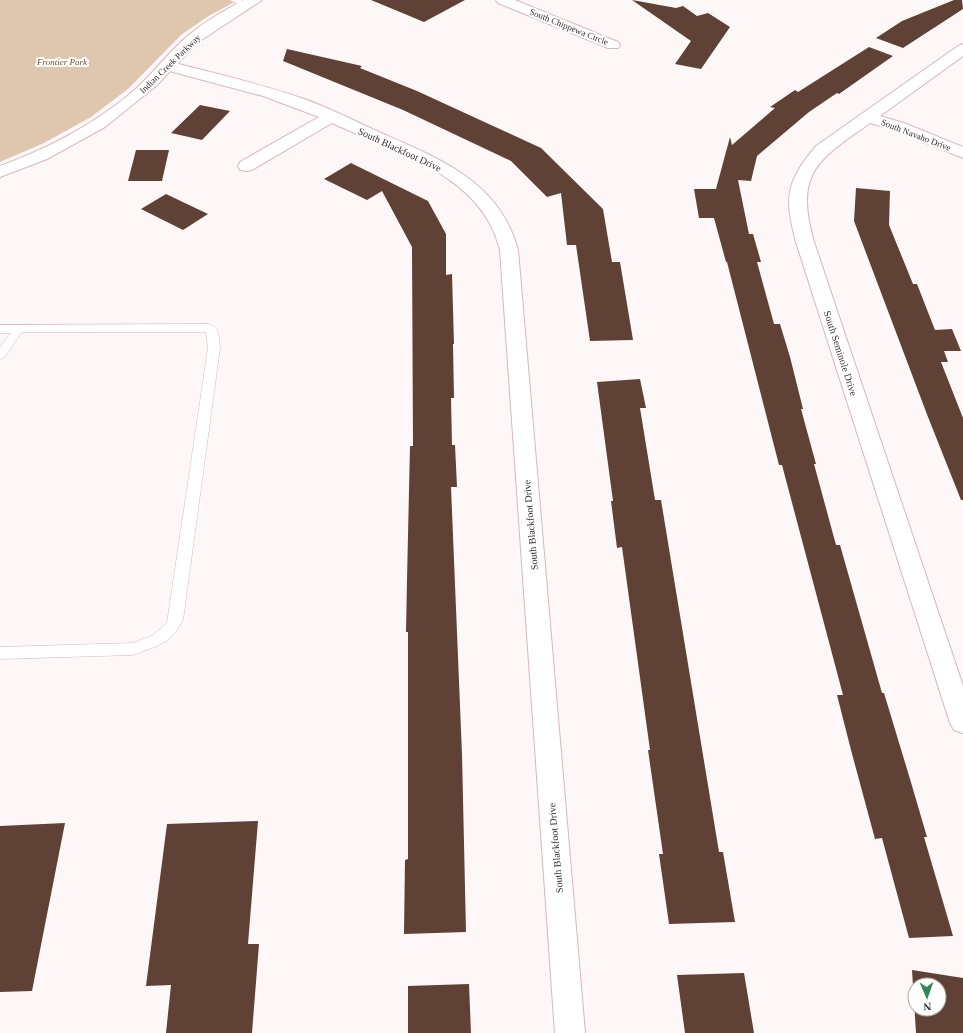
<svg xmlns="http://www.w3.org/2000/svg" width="963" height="1033" font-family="'Times New Roman',serif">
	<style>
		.green { fill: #dec7ae }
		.building { fill: #604135; fill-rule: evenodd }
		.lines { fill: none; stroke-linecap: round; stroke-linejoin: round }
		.service-casing { stroke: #dab6ba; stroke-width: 1 }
		.minor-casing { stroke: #dab6ba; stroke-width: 2 }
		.tertiary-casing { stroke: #dab6ba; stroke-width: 2 }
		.service { fill: #fff; fill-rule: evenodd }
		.minor { fill: #fff; fill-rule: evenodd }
		.tertiary { fill: #fff; fill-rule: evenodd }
		.labels { text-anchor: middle; stroke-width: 4; stroke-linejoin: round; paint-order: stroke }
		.far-street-label { font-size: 9px; fill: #392c2d; stroke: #fff }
		.far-park-label { font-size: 9px; font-style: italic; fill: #714d20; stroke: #fff }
		.street-label { font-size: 10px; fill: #392c2d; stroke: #fff }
	</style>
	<rect width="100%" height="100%" fill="#fef7f7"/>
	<!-- green -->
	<path class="green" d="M0,0H238L207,17L181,35L129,88L91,117L44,143L0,162Z"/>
	<!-- building -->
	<path class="building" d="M371,0H465L424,22Z
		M632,0L676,8L683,6L697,16L708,13L730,27L701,69L675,64L691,41Z
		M954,0H962L963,9L903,48L876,38L902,21Z
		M869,47L893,56L839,94L837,93L809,112L757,156L751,181L738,180L749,234H753L761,262H757L774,324H780L790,357L803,409H801L816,464H814L836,545H840L882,693H884L910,779L927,837H924L953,936L909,938L882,838L875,839L851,750L837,695H843L782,465H779L727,262H726L714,218H699L694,189H716L730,137L732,145L775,108L770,107L795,90L798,92Z
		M287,49L362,66L360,68L417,91L541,148L603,209L612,262H620L633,340L590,341L576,245H567L561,193L547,197L511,161L403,110L283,61Z
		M200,105L230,111L202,140L171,133Z
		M136,150H169L162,181H128Z
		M351,163L428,201L446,234V275L452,274L454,344H453L454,398H451L452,445H455L457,487H451L462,754L466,932L404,934L405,860L408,859V632H406L407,580L410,446H413L412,247L382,191L367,200L324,179Z
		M856,188L890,191L889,225L913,284H917L935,330L952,329L961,351H944L948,362H941L963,418V500H961L928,417L854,221Z
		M166,194L208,214L183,230L141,209Z
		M640,379L646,408H640L655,500H661L719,852H723L735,922L669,924L659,854H663L648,750H650L622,547L617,548L611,501H613L597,382Z
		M258,821L248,944H259L252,1033H166L171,985L146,986L167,824Z
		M65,823L32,991L0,992V826Z
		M912,970L963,978V1033H916ZM915,985H939V1009H915Z
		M744,973L754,1033H685L677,975Z
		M469,984L471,1033H408V986Z"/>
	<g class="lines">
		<!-- service casing -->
		<g class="service-casing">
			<path id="service" d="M230,0H241L250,5L246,8Z
				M209,324C220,327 219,338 220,348L183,620L177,630L168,640L157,646L133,655L0,659V647L133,643L153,635L167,623L208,348L206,332H22L4,358L0,359V347L11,333H0V325Z"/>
		</g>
		<!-- minor casing -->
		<g class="minor-casing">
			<path id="minor" d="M496,0H515L618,42L620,45L618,48H608L498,3Z
				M963,44V56L880,116L904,123L963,147V158L892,129L870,123C818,160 794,172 814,242L963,686V733L954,730L950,723L796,242C784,197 786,182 816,146L958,46Z
				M167,61C214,73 261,84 307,100C331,109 355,121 379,132C438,158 500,181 518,250L585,1033H555L500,250C482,174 394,152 332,123L252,170L246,171L240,170L238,166L240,162L319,117L263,96L162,69L159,66L162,63Z"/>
		</g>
		<!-- tertiary casing -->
		<g class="tertiary-casing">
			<path id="tertiary" d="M244,0H262L197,43L156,86L105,127L47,159L0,177V166C47,149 91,126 130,94C148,79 162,60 179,44C197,26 221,12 244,0Z"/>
		</g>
		<!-- service -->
		<use href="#service" class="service"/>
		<!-- minor -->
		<use href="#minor" class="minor"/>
		<!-- tertiary -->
		<use href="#tertiary" class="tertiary"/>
	</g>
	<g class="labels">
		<!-- far-street labels -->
		<g class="far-street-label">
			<text transform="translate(569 27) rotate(22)" y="3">South Chippewa Circle</text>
			<text transform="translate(170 64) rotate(-44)" y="3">Indian Creek Parkway</text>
			<text transform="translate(916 135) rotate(21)" y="3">South Navaho Drive</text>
		</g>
		<!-- far-park labels -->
		<g class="far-park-label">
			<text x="62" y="65">Frontier Park</text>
		</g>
		<!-- street labels -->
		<g class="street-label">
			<text transform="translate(400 149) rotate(25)" y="4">South Blackfoot Drive</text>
			<text transform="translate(841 353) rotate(72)" y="4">South Seminole Drive</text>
			<text transform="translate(530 525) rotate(-95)" y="4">South Blackfoot Drive</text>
			<text transform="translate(555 848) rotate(-95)" y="4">South Blackfoot Drive</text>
		</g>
	</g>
	<!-- north arrow -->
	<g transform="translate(927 997) rotate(178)"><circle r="19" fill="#ffffff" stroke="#b0abab"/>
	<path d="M0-3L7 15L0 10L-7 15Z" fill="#368758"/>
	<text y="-6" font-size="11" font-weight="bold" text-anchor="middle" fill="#392c2d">N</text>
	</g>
</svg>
